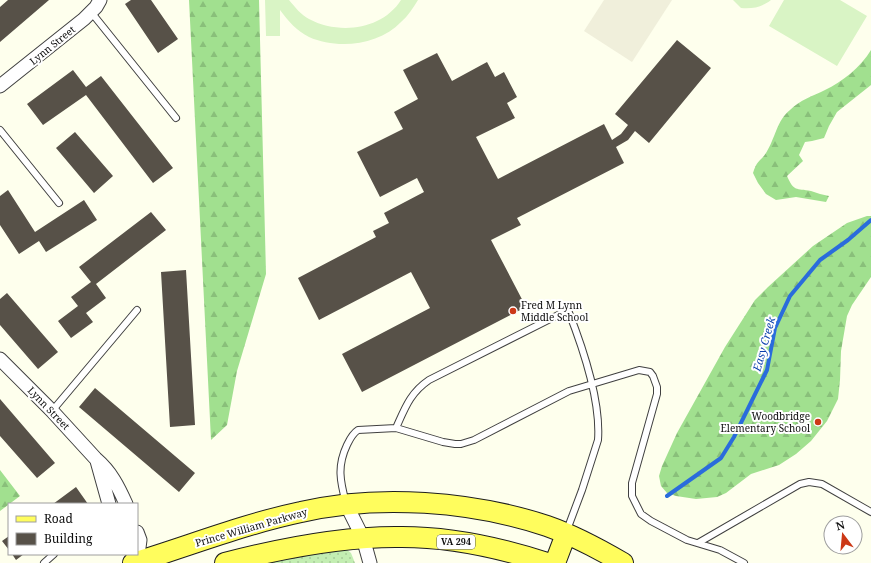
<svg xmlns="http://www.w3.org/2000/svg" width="871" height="563" font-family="'Noto Serif',serif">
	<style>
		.grass { fill: url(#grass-dots) }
		.forest { fill: url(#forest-firs) }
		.pitch { fill: #d9f4c5 }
		.plaza { fill: #f0efdb }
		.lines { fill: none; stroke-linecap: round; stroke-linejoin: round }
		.stream { stroke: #2a6cdc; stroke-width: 4 }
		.building { fill: #575148 }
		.service-casing { stroke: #404040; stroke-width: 8 }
		.minor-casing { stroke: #404040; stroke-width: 15 }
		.primary-casing { stroke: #1e1e1e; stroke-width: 22 }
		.service { stroke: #fff; stroke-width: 6 }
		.minor { stroke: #fff; stroke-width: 13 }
		.primary { stroke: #fffd5d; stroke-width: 20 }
		.poi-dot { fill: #cc3816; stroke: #fff; stroke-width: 1.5 }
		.labels { text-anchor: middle; stroke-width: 4; stroke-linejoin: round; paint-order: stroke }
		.shield { fill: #fff; stroke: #565656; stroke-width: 1 }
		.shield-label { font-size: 9px; font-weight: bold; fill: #0d0d0d }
		.street-label { font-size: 10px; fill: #0d0d0d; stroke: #fff }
		.poi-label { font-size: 10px; fill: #0d0d0d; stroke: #fff; text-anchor: start }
		.water-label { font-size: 11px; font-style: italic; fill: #093fac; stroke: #fff }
	</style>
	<defs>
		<pattern id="grass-dots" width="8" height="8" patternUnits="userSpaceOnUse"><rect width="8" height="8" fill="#c3eeb2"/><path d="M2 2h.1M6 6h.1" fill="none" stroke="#a6cb98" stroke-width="1.8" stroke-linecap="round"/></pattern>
		<pattern id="forest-firs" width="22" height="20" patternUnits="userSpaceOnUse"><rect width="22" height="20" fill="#a1e08f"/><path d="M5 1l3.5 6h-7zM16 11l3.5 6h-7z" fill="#89bf7a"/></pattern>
	</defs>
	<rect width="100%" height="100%" fill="#feffed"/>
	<!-- grass -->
	<path class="grass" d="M346,549L351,553L355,563H258L282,558Z"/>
	<!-- forest -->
	<path class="forest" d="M189,0H259L266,274L237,371L227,425L211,440Z
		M871,50V85L837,112L829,126L824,138L812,141L805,142L799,155L803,161L787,176C794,192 796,188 811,191C817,193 823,195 829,196L826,202L796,197L776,200L766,194L758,183L753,173C757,160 760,162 766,153C775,139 777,120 790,110C800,100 813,96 825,90C842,82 861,67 871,50Z
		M867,216H871V277L852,305L847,316L841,351L840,380L838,399L827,421L811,441L796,454L779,465L751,474L726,493L717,497L696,499L676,496L667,493L661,486L659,476L662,466L677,433L725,347L755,300L768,287L813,246L847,223Z
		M0,470L20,496L0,511Z"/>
	<!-- pitch -->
	<path class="pitch" d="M265,0H289C295,7 301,15 309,19C339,35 382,30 401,0H418C413,8 408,16 401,22C379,45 338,50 309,37C297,31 288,21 280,10V36H266Z
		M733,0H771C762,7 753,9 741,8Z
		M784,0H840L867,16L837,66L769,26Z"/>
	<!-- plaza -->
	<path class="plaza" d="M604,0H672L632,62L584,31Z"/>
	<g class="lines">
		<!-- stream -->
		<path class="stream" d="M667,496L721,458L734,437L767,370L775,328L790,296L820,260L848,240L871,220"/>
	</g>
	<!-- building -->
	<path class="building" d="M8,0H49L0,42V7Z
		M131,0H151L178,39L158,53L125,4Z
		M677,40L711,68L649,143L635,131L628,140L616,147L624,163L517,218L521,225L491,240L526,307L362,392L342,354L430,308L411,272L319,320L298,278L376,237L373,231L389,223L384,213L424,192L417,178L380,197L357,152L403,129L394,112L418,99L403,70L437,53L452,81L487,62L495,77L504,72L517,97L507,103L515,118L476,137L498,179L604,124L612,140L621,134L628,125L615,114Z
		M73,70L86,87L101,76L173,168L153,183L86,95L43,125L27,104Z
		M75,132L113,176L94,193L56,148Z
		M8,190L35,232L84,200L97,220L46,252L39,241L19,254L0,225V196Z
		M151,212L166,230L96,284L106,298L86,313L93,322L71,338L58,321L78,306L71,297L91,282L79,267Z
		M186,270L195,425L170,427L161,272Z
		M7,293L58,352L38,369L0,325V299Z
		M95,388L195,473L179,492L79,407Z
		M0,399L55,463L37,478L0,436Z
		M76,487L88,504H53Z
		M9,536V550L2,541Z
		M12,554H24L16,560Z"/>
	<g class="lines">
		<!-- service casing -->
		<g class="service-casing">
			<path id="service" d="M91,12L176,118
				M0,130L59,203
				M52,411L137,310
				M396,428C405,408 410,393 429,380L568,310C583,348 601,400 598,440L582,490L567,530
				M346,503C340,481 337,466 347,445C350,439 352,434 358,430L396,428L443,442L455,444H461L474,440L569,391L639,370L650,372L653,376L657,387V394L632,483V496L641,514L651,521L687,540L720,550L744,563
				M698,543L800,484L809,482L822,484L871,512
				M44,563L54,554"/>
		</g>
		<!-- minor casing -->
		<g class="minor-casing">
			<path id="minor" d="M0,86L84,19L96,7L100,0
				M0,359L52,411L96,459C111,472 118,486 126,504
				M97,461L109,504
				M346,504L363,538L370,563
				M137,532L140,540L137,563"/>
		</g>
		<!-- primary casing -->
		<g class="primary-casing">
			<path id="primary" d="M133,563C189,546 244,524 301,512C378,494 472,501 547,526C573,535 599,549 623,563
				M225,563C282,548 342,536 402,537C451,537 501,548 547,563
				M555,563L566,534"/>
		</g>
		<!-- service -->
		<use href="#service" class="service"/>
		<!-- minor -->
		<use href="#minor" class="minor"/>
		<!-- primary -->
		<use href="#primary" class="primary"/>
	</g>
	<!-- markers -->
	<g class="poi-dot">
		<circle cx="513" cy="311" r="4"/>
		<circle cx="818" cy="422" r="4"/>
	</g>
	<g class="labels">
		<!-- shield labels -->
		<rect class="shield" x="437" y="535" width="38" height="14" rx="3"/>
		<g class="shield-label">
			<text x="456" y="545">VA 294</text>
		</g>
		<!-- street labels -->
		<g class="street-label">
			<text transform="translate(52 45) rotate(-39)" y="4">Lynn Street</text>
			<text transform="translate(49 408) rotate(46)" y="4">Lynn Street</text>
			<text transform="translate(251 527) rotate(-16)" y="4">Prince William Parkway</text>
		</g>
		<!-- poi labels -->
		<g class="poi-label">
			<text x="521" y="309">Fred M Lynn<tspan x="521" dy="12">Middle School</tspan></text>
			<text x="810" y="420" text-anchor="end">Woodbridge<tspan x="810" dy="12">Elementary School</tspan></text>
		</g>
		<!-- water labels -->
		<g class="water-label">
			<text transform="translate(764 344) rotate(-74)" y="4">Easy Creek</text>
		</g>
	</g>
	<!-- legend -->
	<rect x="8" y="503" width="130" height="52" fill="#ffffff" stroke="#9e9e9e"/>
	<rect x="16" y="516" width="20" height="6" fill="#fffd5d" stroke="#9e9e9e"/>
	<text x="44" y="523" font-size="12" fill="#0d0d0d">Road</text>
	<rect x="16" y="533" width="20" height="12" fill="#575148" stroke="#9e9e9e"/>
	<text x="44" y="543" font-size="12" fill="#0d0d0d">Building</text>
	<!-- north arrow -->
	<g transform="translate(843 535) rotate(344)"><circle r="19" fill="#ffffff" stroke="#9e9e9e"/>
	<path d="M0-3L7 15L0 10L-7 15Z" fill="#cc3816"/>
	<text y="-6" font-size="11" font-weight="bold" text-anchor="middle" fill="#0d0d0d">N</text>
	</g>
</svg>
